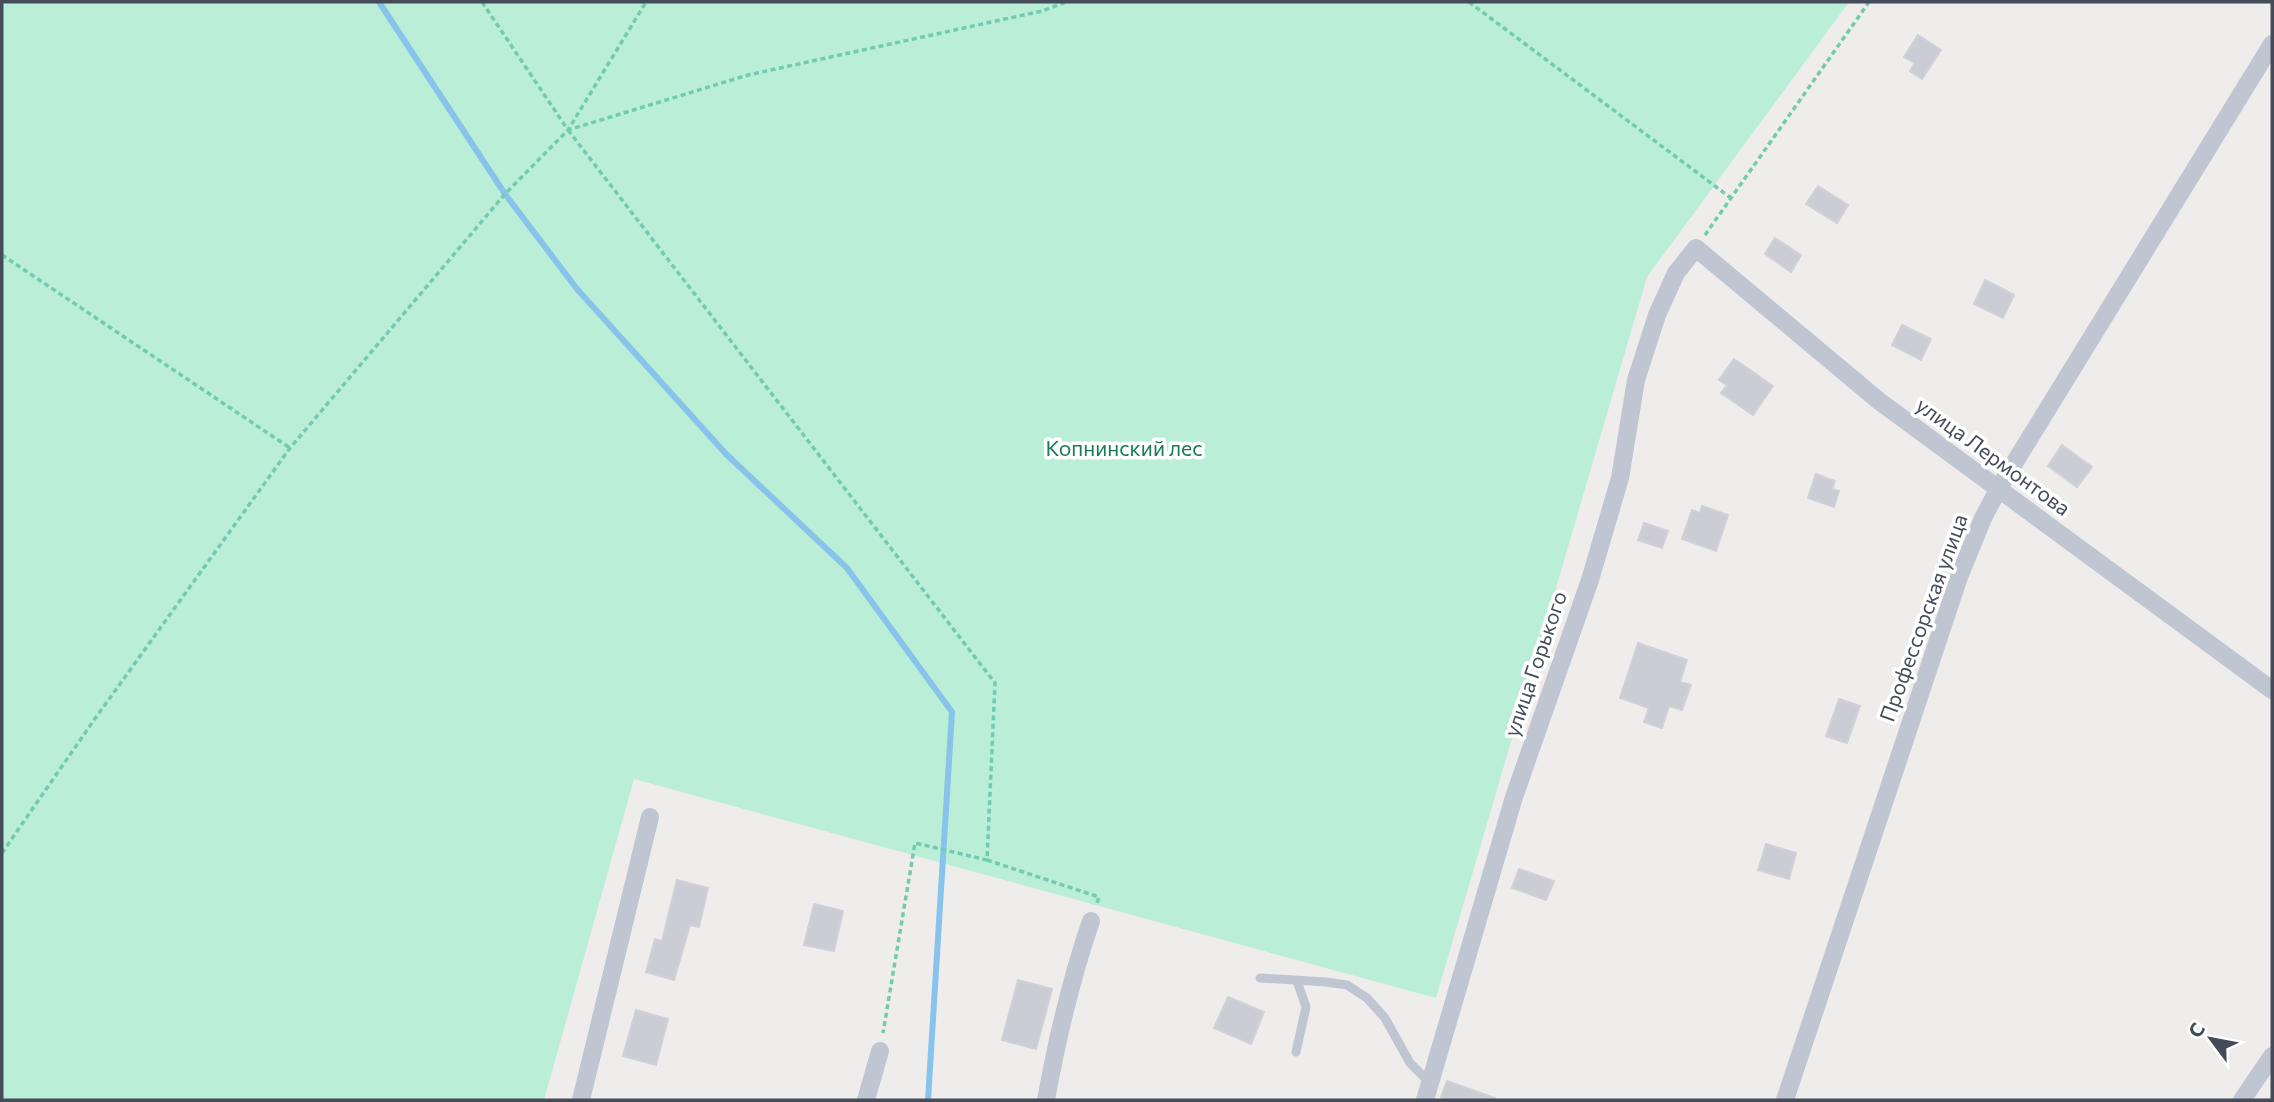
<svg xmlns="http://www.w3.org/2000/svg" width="2274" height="1102" font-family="Commissioner,sans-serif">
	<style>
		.green { fill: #baeed7 }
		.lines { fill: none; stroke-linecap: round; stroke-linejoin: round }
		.stream { stroke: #87c3eb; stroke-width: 6 }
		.building { fill: #cccdd4; stroke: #d0d1d8; stroke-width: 2 }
		.path { stroke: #72cbb0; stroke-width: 3.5; stroke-dasharray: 5 3.5; stroke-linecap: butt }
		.service { stroke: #bfc6d2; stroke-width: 9 }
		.minor { stroke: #bfc6d2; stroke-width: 18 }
		.labels { text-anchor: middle; stroke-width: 7; stroke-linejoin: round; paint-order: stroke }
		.park-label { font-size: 21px; fill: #177a5a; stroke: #fff }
		.street-label { font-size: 21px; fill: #454c59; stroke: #fff }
	</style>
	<rect width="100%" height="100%" fill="#efedec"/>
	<!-- green -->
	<path class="green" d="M2,2H1849L1647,277L1436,998L634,779L544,1100H2Z"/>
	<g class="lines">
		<!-- stream -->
		<path class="stream" d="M379,2L505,194L577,289L726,454L847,568L952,712L928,1100"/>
	</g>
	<!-- building -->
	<path class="building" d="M1918,35L1941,50L1922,79L1910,71L1915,63L1904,57Z
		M1818,186L1848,205L1837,223L1806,204Z
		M1775,238L1801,255L1791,272L1765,254Z
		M1985,280L2014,295L2003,318L1974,304Z
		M1902,325L1931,339L1921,360L1892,345Z
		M1734,359L1773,386L1753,415L1721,393L1727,385L1719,380Z
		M2062,445L2092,467L2077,487L2048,466Z
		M1816,474L1835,481L1832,489L1839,491L1834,507L1808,498Z
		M1702,506L1728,515L1716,551L1682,539L1692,510L1700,513Z
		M1644,523L1668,531L1662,548L1638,540Z
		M1638,643L1687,660L1680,682L1691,685L1682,710L1669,706L1662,728L1644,722L1649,708L1620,698Z
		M1839,699L1860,706L1847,743L1826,736Z
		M1766,844L1796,853L1789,879L1758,870Z
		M1519,869L1554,881L1546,900L1512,888Z
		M677,880L708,888L699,927L690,925L674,980L646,972L655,939L662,941Z
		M814,904L843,911L834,951L804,945Z
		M1018,980L1052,989L1036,1049L1002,1040Z
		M1228,997L1264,1012L1251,1044L1214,1028Z
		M636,1010L668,1019L656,1065L623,1056Z
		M1447,1081L1495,1098L1494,1100H1452L1441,1097Z"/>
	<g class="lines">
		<!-- path -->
		<path class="path" d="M482,2L568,130L748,75L1042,11L1066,2
			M1469,2L1731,198
			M568,130L995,683L987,860L915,843L883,1033
			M1705,235L1869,2
			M2,255L290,448
			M2,853L94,720L290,448L505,194L568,130L646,2
			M987,860L1099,897L1097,903"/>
		<!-- service -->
		<path class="service" d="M1260,978L1326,982L1347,985L1367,998L1385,1018L1410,1063L1430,1083
			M1296,1052L1306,1007L1297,981"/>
		<!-- minor -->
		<path class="minor" d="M581,1100L650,817
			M866,1100L880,1051
			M1046,1100C1057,1039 1071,979 1091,921
			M1425,1100L1514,797L1590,580L1620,478L1636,380L1657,315L1676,273L1696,248L1879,401L2272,690
			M1785,1100L1959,577L1983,518L1999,488L2272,44
			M2242,1100L2272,1056"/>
	</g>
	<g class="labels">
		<!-- park labels -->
		<g class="park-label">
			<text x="1124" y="456">Копнинский лес</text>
		</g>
		<!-- street labels -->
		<g class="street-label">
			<text transform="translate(1993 457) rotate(36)" y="7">улица Лермонтова</text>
			<text transform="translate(1924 618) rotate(-70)" y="7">Профессорская улица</text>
			<text transform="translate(1536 664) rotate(-71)" y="7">улица Горького</text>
		</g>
	</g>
	<!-- border -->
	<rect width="2274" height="1102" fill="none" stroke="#454c59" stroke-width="7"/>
	<!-- north arrow -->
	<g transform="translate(2211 1039) rotate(302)" stroke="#ffffff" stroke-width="5" paint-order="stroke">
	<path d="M0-5L12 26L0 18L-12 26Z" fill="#454c59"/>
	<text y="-10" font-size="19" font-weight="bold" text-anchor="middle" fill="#454c59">С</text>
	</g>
</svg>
